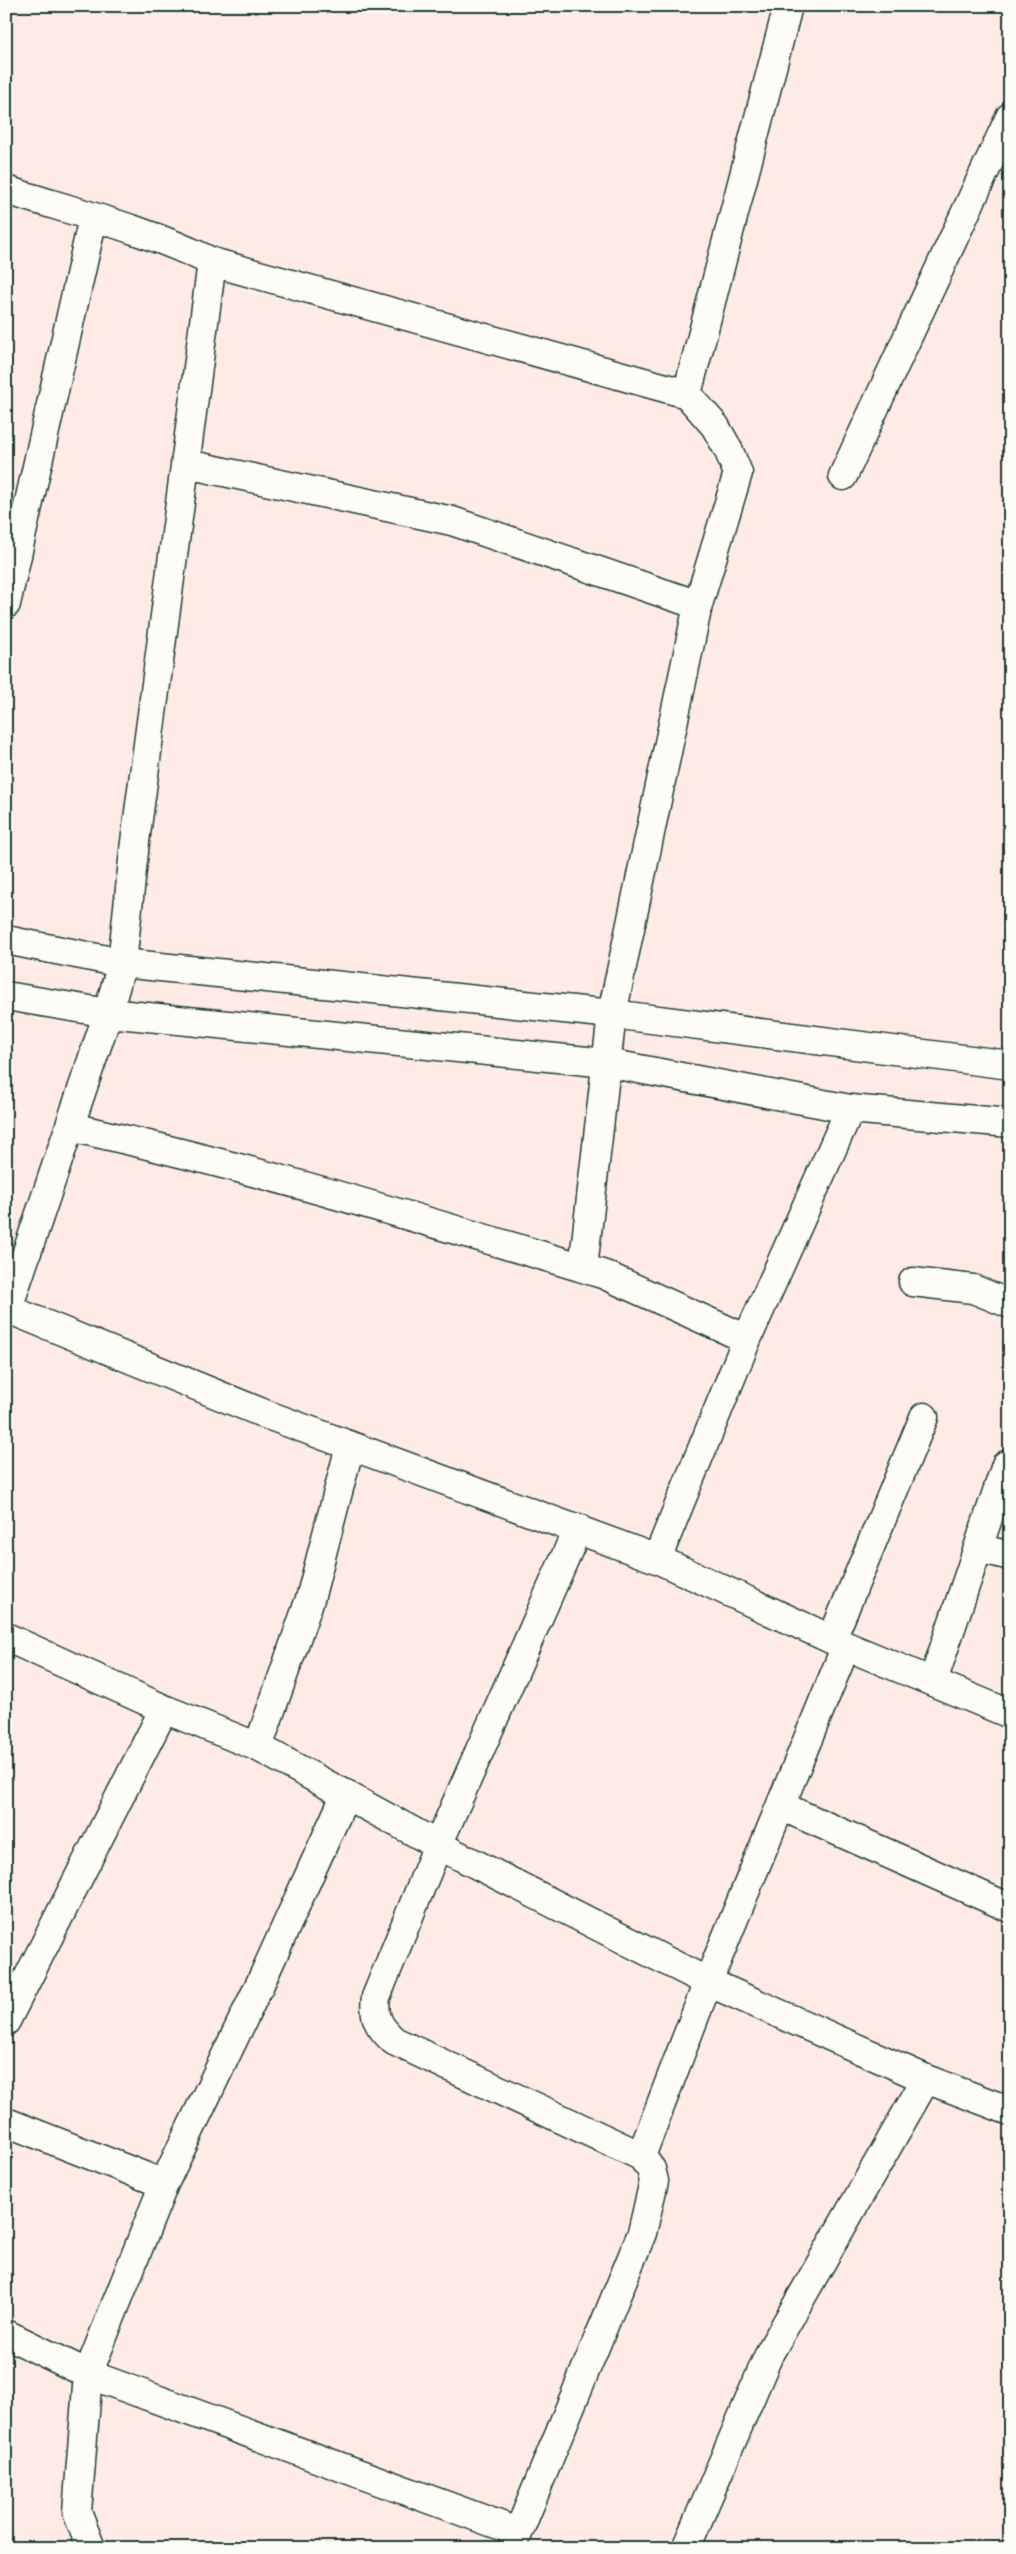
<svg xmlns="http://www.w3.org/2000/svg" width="1016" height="2554" font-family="Itim,sans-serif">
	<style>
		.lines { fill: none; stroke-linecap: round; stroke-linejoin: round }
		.minor-casing { stroke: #1f3d34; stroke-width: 31 }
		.tertiary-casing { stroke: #1f3d34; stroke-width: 31 }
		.minor { stroke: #fdfcf7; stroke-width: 28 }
		.tertiary { stroke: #fdfcf7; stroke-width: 28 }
	</style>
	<rect width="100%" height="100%" fill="#feebe5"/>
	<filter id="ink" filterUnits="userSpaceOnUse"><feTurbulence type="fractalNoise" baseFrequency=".02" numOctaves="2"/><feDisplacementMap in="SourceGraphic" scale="10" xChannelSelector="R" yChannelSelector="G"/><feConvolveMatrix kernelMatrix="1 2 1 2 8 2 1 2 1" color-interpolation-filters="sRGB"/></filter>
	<g filter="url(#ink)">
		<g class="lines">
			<!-- minor casing -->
			<g class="minor-casing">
				<path id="minor" d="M6,190C75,212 148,230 212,262L687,394L715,426L728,449L738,473L698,605L612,1014L583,1268
					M687,394L788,6
					M187,464L452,521L698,605
					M843,476L1010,117
					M6,604L93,218
					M70,1127C244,1165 413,1217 583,1268L605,1275L747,1339
					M913,1282L973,1289L1010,1304
					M8,1309L265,1414L657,1559L846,1646L1010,1714
					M6,1314L108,1013L122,963L135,842L212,262
					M978,1548L1010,1556
					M657,1559L747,1339L850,1109
					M6,1637L164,1709L258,1747L438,1845L708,1982L926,2079L1010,2111
					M832,1639L924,1417
					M933,1681L1006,1465
					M258,1747L310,1599L350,1446
					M346,1794L259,1986L164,2184L88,2374L518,2532
					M781,1806L1010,1908
					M6,2021L164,1709
					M6,2122L164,2184
					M641,2156L708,1982L846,1646
					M6,2334L88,2374L77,2512L91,2548
					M512,2548L642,2233L654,2181L651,2169L641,2156L394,2041C379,2027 373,2018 376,1997L438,1845L578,1528
					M686,2548L770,2352L926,2079"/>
			</g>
			<!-- tertiary casing -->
			<g class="tertiary-casing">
				<path id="tertiary" d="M6,940L122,963L612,1014L1010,1065
					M6,996L108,1013L607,1063L850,1109L1010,1123"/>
			</g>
			<!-- minor -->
			<use href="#minor" class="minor"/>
			<!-- tertiary -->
			<use href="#tertiary" class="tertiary"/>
		</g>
	</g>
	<!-- margin -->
	<rect width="1016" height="2554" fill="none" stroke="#fdfcf7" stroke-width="25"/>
	<rect x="12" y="12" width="991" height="2529" fill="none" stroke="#1f3d34" stroke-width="2" filter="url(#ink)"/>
</svg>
